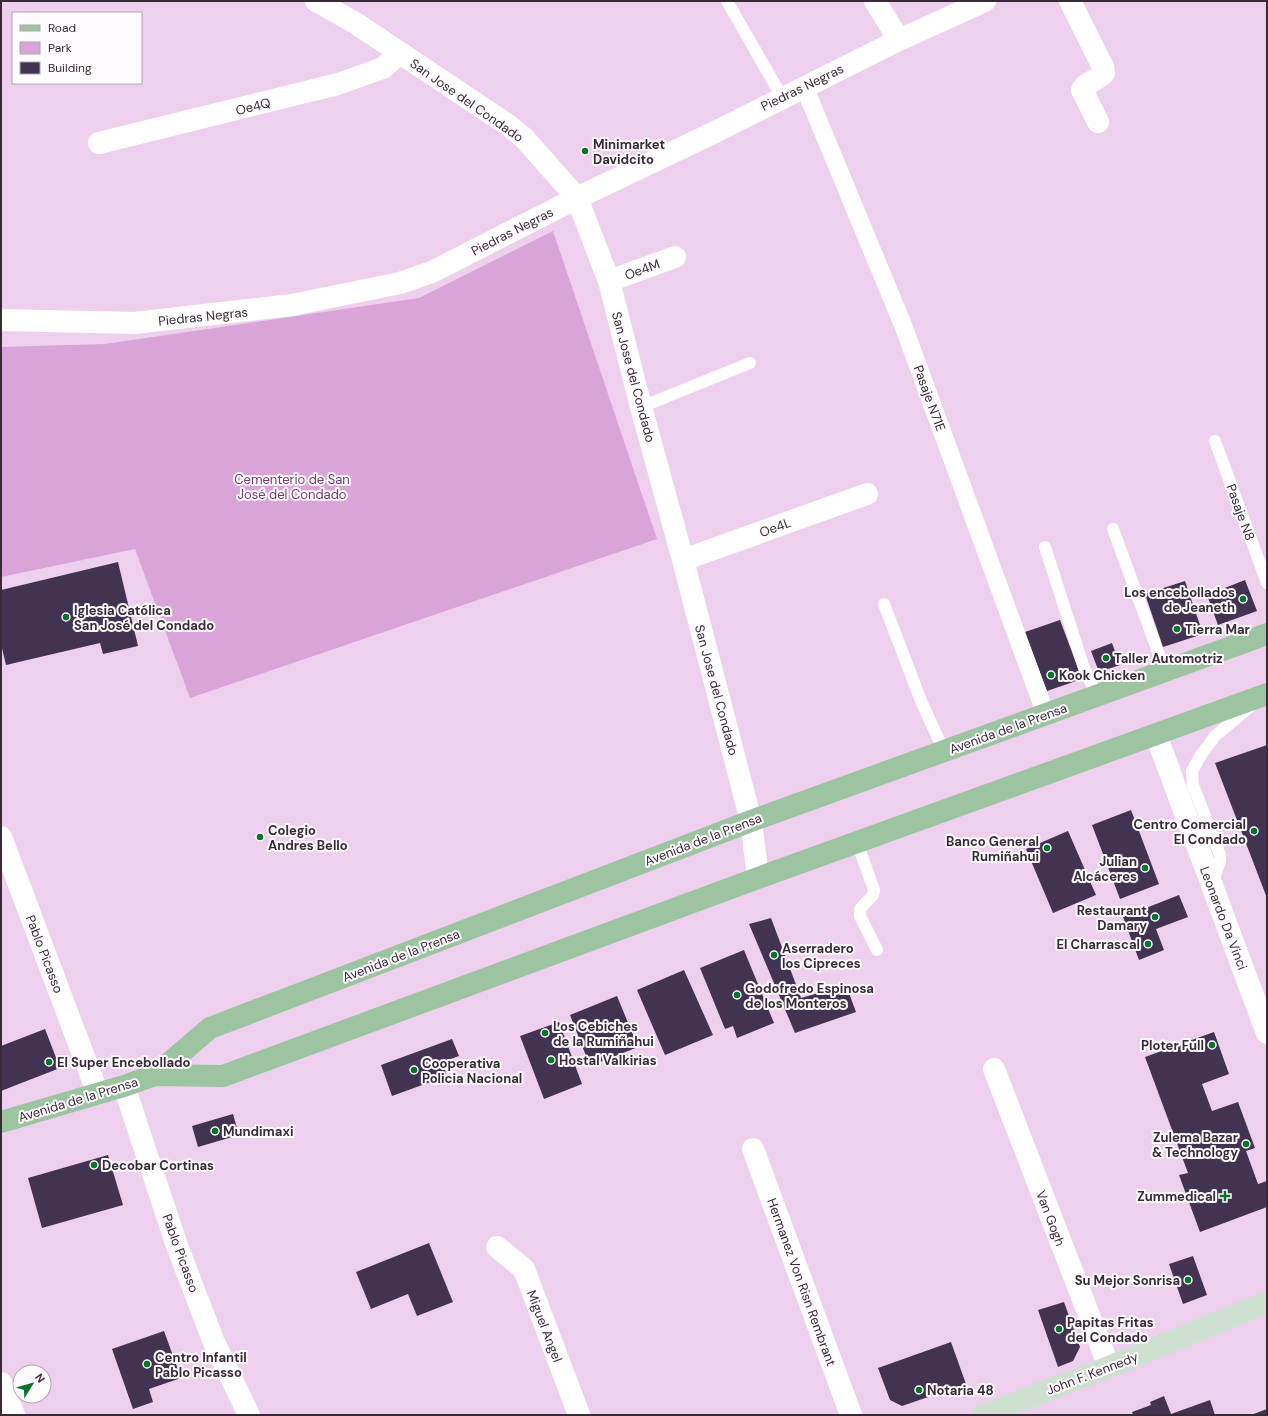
<svg xmlns="http://www.w3.org/2000/svg" width="1268" height="1416" font-family="'DM Sans',sans-serif">
	<style>
		.green { fill: #d9a4d8 }
		.building { fill: #433352 }
		.lines { fill: none; stroke-linecap: round; stroke-linejoin: round }
		.service { stroke: #fff; stroke-width: 12 }
		.pedestrian { stroke: #fff; stroke-width: 18 }
		.minor { stroke: #fff; stroke-width: 22 }
		.secondary { stroke: #cee1d0; stroke-width: 22 }
		.primary { stroke: #9cc4a1; stroke-width: 22 }
		.poi-dot { fill: #037428; stroke: #fefbfe; stroke-width: 1.5 }
		.labels { text-anchor: middle; stroke-width: 4; stroke-linejoin: round; paint-order: stroke }
		.street-label { font-size: 13px; fill: #382b37; stroke: #fefbfe }
		.poi-label { font-size: 13px; font-weight: bold; fill: #382b37; stroke: #fefbfe; text-anchor: start }
		.park-label { font-size: 13px; fill: #773778; stroke: #fefbfe }
	</style>
	<rect width="100%" height="100%" fill="#efcfee"/>
	<!-- green -->
	<path class="green" d="M553,231L657,539L190,698L135,549L1,577V347L105,344L419,298Z"/>
	<!-- building -->
	<path class="building" d="M118,562L138,646L103,654L100,643L6,665L1,644V590Z
		M1245,580L1257,611L1218,625L1207,595Z
		M1185,581L1203,634L1163,647L1145,594Z
		M1060,620L1082,679L1047,691L1025,632Z
		M1112,643L1120,665L1099,672L1091,651Z
		M1267,745V898L1215,763Z
		M1131,810L1159,884L1120,899L1092,825Z
		M1068,831L1096,895L1053,913L1026,849Z
		M1179,895L1188,917L1156,929L1164,950L1139,960L1123,917Z
		M771,918L801,998L846,985L856,1012L795,1033L749,924Z
		M744,950L774,1023L737,1038L733,1026L725,1029L700,968Z
		M684,970L713,1035L665,1055L637,990Z
		M617,996L638,1047L590,1066L570,1015Z
		M559,1022L582,1084L544,1099L520,1036Z
		M45,1029L60,1068L1,1091V1046Z
		M1214,1032L1229,1074L1202,1084L1212,1111L1238,1102L1255,1148L1246,1151L1258,1184L1267,1181V1207L1200,1232L1179,1175L1188,1173L1145,1057Z
		M452,1039L459,1056L442,1062L447,1076L392,1096L381,1065Z
		M233,1114L239,1135L198,1147L192,1126Z
		M108,1155L123,1205L42,1228L28,1178Z
		M429,1243L453,1302L417,1316L408,1294L371,1309L356,1272Z
		M1193,1256L1207,1295L1183,1304L1169,1264Z
		M1064,1302L1080,1347L1073,1361L1058,1367L1038,1310Z
		M164,1331L181,1378L149,1389L153,1402L133,1409L112,1349Z
		M951,1342L966,1384L902,1406L890,1400L878,1368Z
		M1164,1396L1171,1414L1210,1400L1215,1415H1133L1132,1412L1151,1405L1150,1402Z
		M1267,1409V1415H1251Z"/>
	<g class="lines">
		<!-- service -->
		<path class="service" d="M727,1L782,97
			M641,407L750,363
			M1215,441L1267,583
			M1113,529L1165,671
			M1045,547L1084,668L1097,696
			M884,604L921,701L944,751
			M857,842L874,890L873,895L860,909V916L877,950
			M1212,884L1220,861V855L1193,785L1192,771L1201,755L1215,736L1251,706"/>
		<!-- pedestrian -->
		<path class="pedestrian" d="M804,86L903,325L1046,715"/>
		<!-- minor -->
		<path class="minor" d="M316,1L357,24L508,125L524,138L577,198L609,281L641,407L683,560L744,794L751,821L758,878
			M875,1L899,40
			M1070,1L1103,67L1104,73C1098,81 1085,82 1082,90L1098,122
			M99,143L338,84L383,68L400,53
			M609,281L675,257
			M1,320L134,323L292,305L400,283L432,272L577,198L713,133L899,40L985,1
			M683,560L867,494
			M1156,735L1267,1033
			M1,837L98,1094
			M994,1069L1109,1367
			M124,1086L176,1243L213,1340L249,1415
			M753,1149L851,1415
			M497,1247L524,1269L579,1415
			M1,1383L14,1415"/>
		<!-- secondary -->
		<path class="secondary" d="M983,1415L1109,1367L1267,1302"/>
		<!-- primary -->
		<path class="primary" d="M155,1075L223,1076L758,878L1267,694
			M1,1122L124,1086L155,1075L210,1028L751,821L1267,634"/>
	</g>
	<!-- markers -->
	<g class="poi-dot">
		<circle cx="585" cy="151" r="4"/>
		<circle cx="1243" cy="599" r="4"/>
		<circle cx="66" cy="617" r="4"/>
		<circle cx="1177" cy="629" r="4"/>
		<circle cx="1106" cy="658" r="4"/>
		<circle cx="1051" cy="675" r="4"/>
		<circle cx="1254" cy="831" r="4"/>
		<circle cx="260" cy="837" r="4"/>
		<circle cx="1047" cy="848" r="4"/>
		<circle cx="1145" cy="868" r="4"/>
		<circle cx="1155" cy="917" r="4"/>
		<circle cx="1148" cy="944" r="4"/>
		<circle cx="774" cy="955" r="4"/>
		<circle cx="737" cy="995" r="4"/>
		<circle cx="545" cy="1033" r="4"/>
		<circle cx="1212" cy="1045" r="4"/>
		<circle cx="551" cy="1060" r="4"/>
		<circle cx="49" cy="1062" r="4"/>
		<circle cx="414" cy="1070" r="4"/>
		<circle cx="215" cy="1131" r="4"/>
		<circle cx="1246" cy="1144" r="4"/>
		<circle cx="94" cy="1165" r="4"/>
		<path d="M1223 1190h4v4h4v4h-4v4h-4v-4h-4v-4h4z"/>
		<circle cx="1188" cy="1280" r="4"/>
		<circle cx="1059" cy="1329" r="4"/>
		<circle cx="147" cy="1364" r="4"/>
		<circle cx="919" cy="1390" r="4"/>
	</g>
	<g class="labels">
		<!-- street labels -->
		<g class="street-label">
			<text transform="translate(802 87) rotate(-26)" y="5">Piedras Negras</text>
			<text transform="translate(467 100) rotate(35)" y="5">San Jose del Condado</text>
			<text transform="translate(253 106) rotate(-14)" y="5">Oe4Q</text>
			<text transform="translate(512 231) rotate(-27)" y="5">Piedras Negras</text>
			<text transform="translate(642 269) rotate(-20)" y="5">Oe4M</text>
			<text transform="translate(203 316) rotate(-6)" y="5">Piedras Negras</text>
			<text transform="translate(634 377) rotate(75)" y="5">San Jose del Condado</text>
			<text transform="translate(930 398) rotate(70)" y="5">Pasaje N71E</text>
			<text transform="translate(1241 512) rotate(70)" y="5">Pasaje N8</text>
			<text transform="translate(775 527) rotate(-20)" y="5">Oe4L</text>
			<text transform="translate(717 690) rotate(75)" y="5">San Jose del Condado</text>
			<text transform="translate(1008 728) rotate(-20)" y="5">Avenida de la Prensa</text>
			<text transform="translate(703 839) rotate(-21)" y="5">Avenida de la Prensa</text>
			<text transform="translate(1224 918) rotate(69)" y="5">Leonardo Da Vinci</text>
			<text transform="translate(45 954) rotate(69)" y="5">Pablo Picasso</text>
			<text transform="translate(401 955) rotate(-21)" y="5">Avenida de la Prensa</text>
			<text transform="translate(78 1099) rotate(-17)" y="5">Avenida de la Prensa</text>
			<text transform="translate(1051 1218) rotate(69)" y="5">Van Gogh</text>
			<text transform="translate(181 1253) rotate(70)" y="5">Pablo Picasso</text>
			<text transform="translate(802 1282) rotate(70)" y="5">Hermanez Von Risn Rembrant</text>
			<text transform="translate(545 1326) rotate(69)" y="5">Miguel Angel</text>
			<text transform="translate(1092 1373) rotate(-21)" y="5">John F. Kennedy</text>
		</g>
		<!-- poi labels -->
		<g class="poi-label">
			<text x="593" y="149">Minimarket<tspan x="593" dy="15">Davidcito</tspan></text>
			<text x="1235" y="597" text-anchor="end">Los encebollados<tspan x="1235" dy="15">de Jeaneth</tspan></text>
			<text x="74" y="615">Iglesia Católica<tspan x="74" dy="15">San José del Condado</tspan></text>
			<text x="1185" y="634">Tierra Mar</text>
			<text x="1114" y="663">Taller Automotriz</text>
			<text x="1059" y="680">Kook Chicken</text>
			<text x="1246" y="829" text-anchor="end">Centro Comercial<tspan x="1246" dy="15">El Condado</tspan></text>
			<text x="268" y="835">Colegio<tspan x="268" dy="15">Andres Bello</tspan></text>
			<text x="1039" y="846" text-anchor="end">Banco General<tspan x="1039" dy="15">Rumiñahui</tspan></text>
			<text x="1137" y="866" text-anchor="end">Julian<tspan x="1137" dy="15">Alcáceres</tspan></text>
			<text x="1147" y="915" text-anchor="end">Restaurant<tspan x="1147" dy="15">Damary</tspan></text>
			<text x="1140" y="949" text-anchor="end">El Charrascal</text>
			<text x="782" y="953">Aserradero<tspan x="782" dy="15">los Cipreces</tspan></text>
			<text x="745" y="993">Godofredo Espinosa<tspan x="745" dy="15">de los Monteros</tspan></text>
			<text x="553" y="1031">Los Cebiches<tspan x="553" dy="15">de la Rumiñahui</tspan></text>
			<text x="1204" y="1050" text-anchor="end">Ploter Full</text>
			<text x="559" y="1065">Hostal Valkirias</text>
			<text x="57" y="1067">El Super Encebollado</text>
			<text x="422" y="1068">Cooperativa<tspan x="422" dy="15">Policia Nacional</tspan></text>
			<text x="223" y="1136">Mundimaxi</text>
			<text x="1238" y="1142" text-anchor="end">Zulema Bazar<tspan x="1238" dy="15">&amp; Technology</tspan></text>
			<text x="102" y="1170">Decobar Cortinas</text>
			<text x="1216" y="1201" text-anchor="end">Zummedical</text>
			<text x="1180" y="1285" text-anchor="end">Su Mejor Sonrisa</text>
			<text x="1067" y="1327">Papitas Fritas<tspan x="1067" dy="15">del Condado</tspan></text>
			<text x="155" y="1362">Centro Infantil<tspan x="155" dy="15">Pablo Picasso</tspan></text>
			<text x="927" y="1395">Notaria 48</text>
		</g>
		<!-- park labels -->
		<g class="park-label">
			<text x="292" y="484">Cementerio de San<tspan x="292" dy="15">José del Condado</tspan></text>
		</g>
	</g>
	<!-- border -->
	<rect width="1268" height="1416" fill="none" stroke="#382b37" stroke-width="4"/>
	<!-- legend -->
	<rect x="12" y="12" width="130" height="72" fill="#fefbfe" stroke="#afa8ae"/>
	<rect x="20" y="25" width="20" height="6" fill="#9cc4a1" stroke="#afa8ae"/>
	<text x="48" y="32" font-size="12" fill="#382b37">Road</text>
	<rect x="20" y="42" width="20" height="12" fill="#d9a4d8" stroke="#afa8ae"/>
	<text x="48" y="52" font-size="12" fill="#382b37">Park</text>
	<rect x="20" y="62" width="20" height="12" fill="#433352" stroke="#afa8ae"/>
	<text x="48" y="72" font-size="12" fill="#382b37">Building</text>
	<!-- north arrow -->
	<g transform="translate(32 1384) rotate(53)"><circle r="19" fill="#fefbfe" stroke="#afa8ae"/>
	<path d="M0-3L7 15L0 10L-7 15Z" fill="#037428"/>
	<text y="-6" font-size="11" font-weight="bold" text-anchor="middle" fill="#382b37">N</text>
	</g>
</svg>
